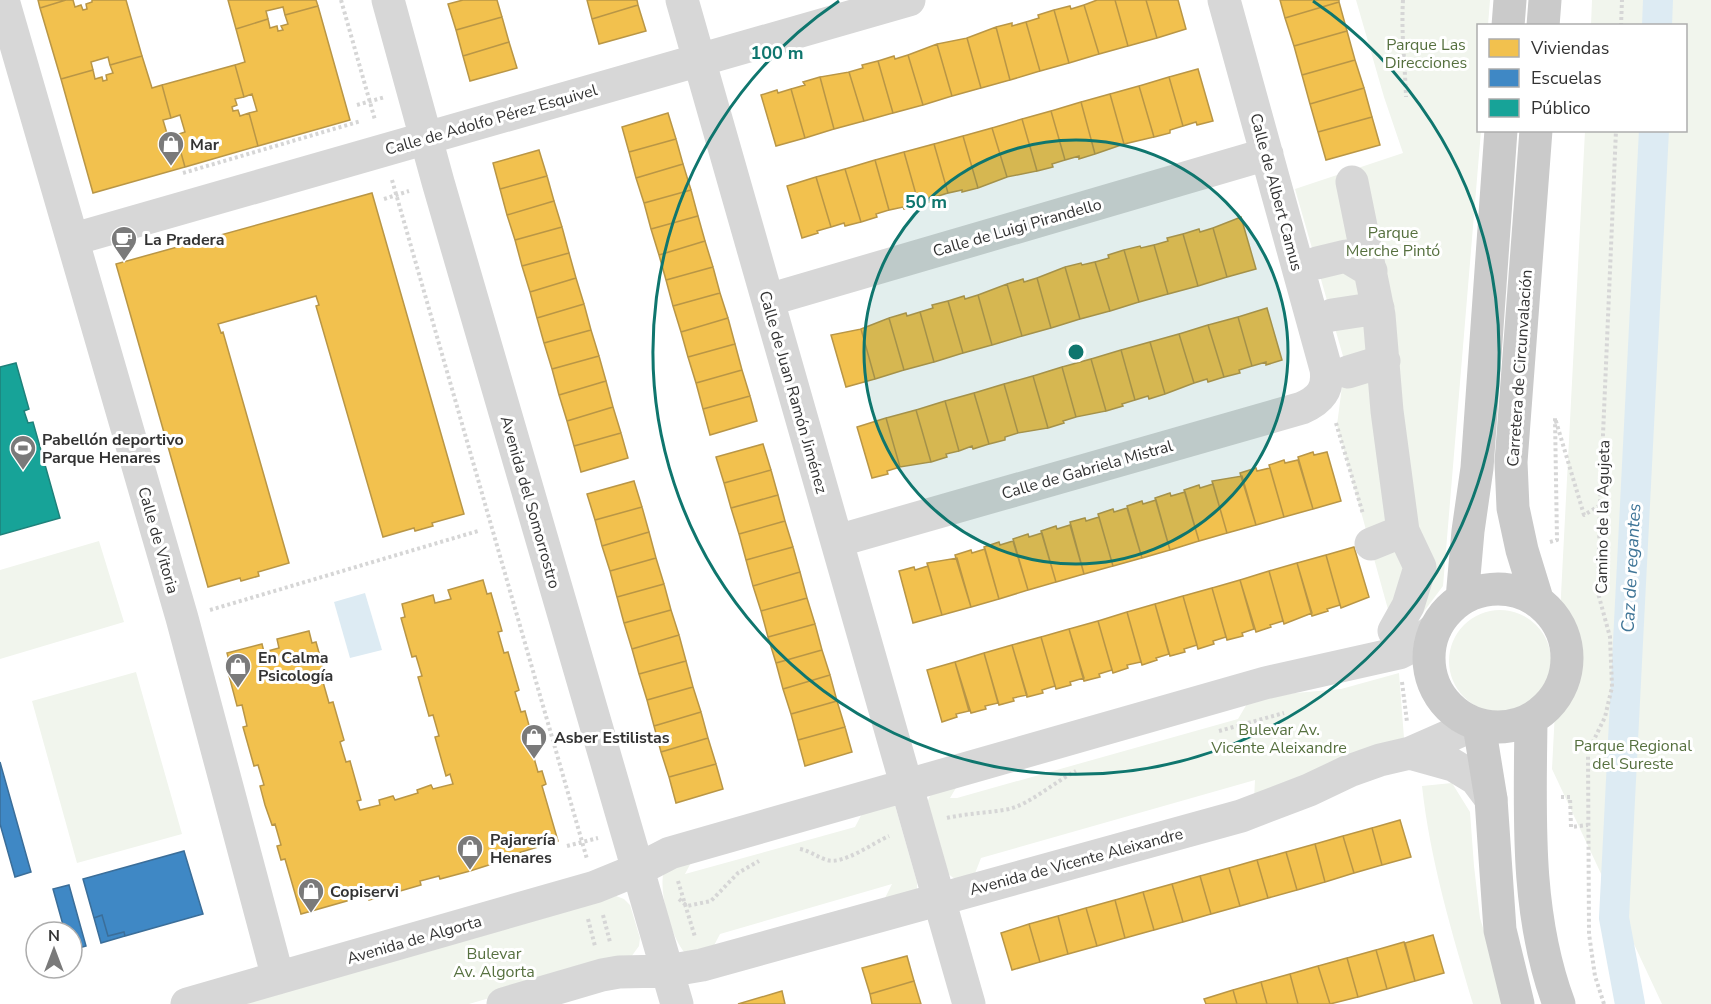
<svg xmlns="http://www.w3.org/2000/svg" width="1711" height="1004" font-family="'Nunito Sans',sans-serif">
	<style>
		.green { fill: #f1f5ed }
		.water { fill: #ddebf3 }
		.homes { fill: #f2c14e; stroke: #b99646; stroke-width: 1.5 }
		.schools { fill: #3f88c5; stroke: #3b6e99; stroke-width: 1.5 }
		.public { fill: #17a398; stroke: #1f817a; stroke-width: 1.5 }
		.lines { fill: none; stroke-linecap: round; stroke-linejoin: round }
		.canal { stroke: #ddebf3; stroke-width: 30 }
		.path { stroke: #d6d6d6; stroke-width: 4; stroke-dasharray: 3 3; stroke-linecap: butt }
		.minor { stroke: #d7d7d7; stroke-width: 33 }
		.major { stroke: #cacaca; stroke-width: 33 }
		.ring { fill: none; stroke: #0f766e; stroke-width: 3 }
		.labels { text-anchor: middle; stroke-width: 6; stroke-linejoin: round; paint-order: stroke }
		.park-label { font-size: 16px; fill: #56703f; stroke: #fff }
		.street-label { font-size: 16px; fill: #333; stroke: #fff }
		.poi-label { font-size: 16px; font-weight: bold; fill: #333; stroke: #fff; text-anchor: start }
		.water-label { font-size: 18px; font-style: italic; fill: #3f7597; stroke: #fff }
		.centre { fill: #0f766e; stroke: #fff; stroke-width: 3 }
		.ring-label { font-size: 18px; text-anchor: middle; font-weight: bold; fill: #0f766e; stroke: #fff; stroke-width: 6; stroke-linejoin: round; paint-order: stroke }
	</style>
	<rect width="100%" height="100%" fill="#fff"/>
	<!-- green -->
	<path class="green" d="M1356,0H1490L1488,25L1478,26V130L1481,131L1443,586L1419,618L1394,631L1337,425L1345,363L1295,189L1403,153L1384,97Z
		M1592,0H1711V1004H1662L1552,769L1585,131L1686,130V26L1591,25Z
		M99,541L124,622L0,659V570Z
		M1449 661a51 51 0 1 1 102 0a51 51 0 1 1-102 0Z
		M136,672L182,834L77,863L32,701Z
		M1399,673L1404,738L1254,800L1255,780L981,858L972,881L955,879L944,871L926,805L933,789L963,776L950,798H957L1238,719L1251,697L1341,689Z
		M1452,783L1470,812L1474,866L1480,918L1506,1004H1473C1452,933 1430,860 1422,786Z
		M868,802H894L917,882V890L880,908L892,884L720,934L709,955L685,953C671,937 658,891 664,870L695,855L685,874L855,827Z
		M616,896L624,899L630,905L640,938L639,946L631,957L469,1004H222Z"/>
	<!-- water -->
	<path class="water" d="M365,593L382,650L350,658L334,602Z"/>
	<!-- homes -->
	<path class="homes" d="M38,0H66L40,8Z
		M66,0H73L75,7L81,5L83,10L87,9L86,4L92,2V0H126L142,56L110,65L108,57L91,62L93,70L61,79L40,8Z
		M228,0H316L318,6L285,15L283,7L266,11L268,19L236,29Z
		M463,0H497L502,17L456,30L448,4Z
		M587,0H637L638,5L592,19Z
		M1097,0H1115L1128,46L1099,54L1084,5Z
		M1115,0H1146L1157,38L1128,46Z
		M1146,0H1178L1186,29L1157,38Z
		M1280,0H1339V2L1285,18Z
		M1339,2L1347,31L1294,46L1285,18Z
		M638,5L646,31L599,44L592,19Z
		M1084,5L1099,54L1069,63L1054,10L1070,6L1071,9Z
		M318,6L350,120L258,146L249,113L257,111L252,94L244,97L235,65L245,62L236,29L268,19L270,28L277,26L278,31L283,30L281,26L288,24L285,15Z
		M1054,10L1069,63L1040,71L1026,22L1039,18L1038,15Z
		M502,17L509,42L463,56L456,30Z
		M1026,22L1040,71L1010,80L996,27L1012,23V26Z
		M996,27L1010,80L981,88L967,38Z
		M1347,31L1355,60L1302,75L1294,46Z
		M967,38L981,88L952,96L937,44Z
		M509,42L517,68L470,81L463,56Z
		M937,44L952,96L923,105L908,55Z
		M908,55L923,105L893,113L878,61L894,56L895,59Z
		M142,56L152,88L162,85L171,118L163,120L168,137L176,135L185,167L93,193L61,79L93,70L95,79L102,77L103,81L107,80L106,75L113,73L110,65Z
		M1355,60L1364,88L1310,104L1302,75Z
		M878,61L893,113L864,121L849,72L863,68L862,65Z
		M235,65L244,97L235,99L237,105L232,107L233,111L238,110L240,116L249,113L258,146L185,167L176,135L185,132L180,115L171,118L162,85Z
		M1198,69L1213,121L1197,125L1196,122L1183,126L1169,77Z
		M849,72L864,121L834,129L820,77Z
		M820,77L834,129L805,138L791,89L805,85L803,82Z
		M1169,77L1183,126L1170,130V133L1154,137L1139,86Z
		M1139,86L1154,137L1124,144L1110,94Z
		M1364,88L1372,117L1318,132L1310,104Z
		M791,89L805,138L776,146L761,95L777,90L778,93Z
		M1110,94L1124,144L1095,154L1081,102Z
		M1081,102L1095,154L1079,159V156L1065,160L1051,111Z
		M1051,111L1065,160L1052,164L1053,167L1037,171L1022,119Z
		M668,113L676,139L629,152L622,127Z
		M1372,117L1380,145L1326,160L1318,132Z
		M1022,119L1037,171L1007,177L992,128Z
		M992,128L1007,177L978,188L963,136Z
		M963,136L978,188L962,192V190L948,193L934,144Z
		M676,139L683,164L636,178L629,152Z
		M934,144L948,193L935,197L936,200L919,205L904,152Z
		M539,150L547,176L500,189L493,163Z
		M904,152L919,205L904,209L903,207L889,210L875,160Z
		M875,160L889,210L876,214L877,217L861,222L845,169Z
		M683,164L691,190L644,203L636,178Z
		M845,169L861,222L845,226L844,223L831,227L816,177Z
		M547,176L554,201L507,215L500,189Z
		M816,177L831,227L817,231L818,233L802,238L787,186Z
		M691,190L698,216L651,229L644,203Z
		M372,193L464,514L432,523L433,526L415,531L414,528L383,537L316,306L319,305L316,296L218,324L221,333L223,332L289,563L258,572L259,576L241,581L240,578L208,587L116,264Z
		M554,201L562,227L515,240L507,215Z
		M698,216L705,241L659,255L651,229Z
		M1241,217L1256,269L1227,277L1213,228Z
		M562,227L569,253L522,266L515,240Z
		M1213,228L1227,277L1198,286L1183,234L1199,229L1200,232Z
		M1183,234L1198,286L1168,294L1154,245L1168,241L1167,238Z
		M705,241L713,267L666,280L659,255Z
		M1154,245L1168,294L1139,302L1124,250L1140,246L1141,248Z
		M1124,250L1139,302L1110,311L1095,262L1109,258L1108,255Z
		M569,253L576,278L530,292L522,266Z
		M1095,262L1110,311L1080,319L1065,267L1081,263L1082,265Z
		M713,267L720,293L673,306L666,280Z
		M1065,267L1080,319L1051,328L1037,278Z
		M576,278L584,304L537,318L530,292Z
		M1037,278L1051,328L1022,336L1007,284L1023,279L1024,282Z
		M1007,284L1022,336L992,345L978,295Z
		M720,293L728,318L681,332L673,306Z
		M978,295L992,345L963,353L948,301L964,296L965,299Z
		M948,301L963,353L934,362L920,312L933,308L932,305Z
		M584,304L591,330L544,343L537,318Z
		M1267,308L1282,360L1266,365V362L1252,366L1238,317Z
		M920,312L934,362L904,370L889,318L906,313L907,316Z
		M1238,317L1252,366L1239,370L1240,373L1224,377L1208,325Z
		M728,318L735,344L688,357L681,332Z
		M889,318L904,370L875,379L861,329Z
		M1208,325L1224,377L1208,382L1207,379L1194,383L1179,334Z
		M861,329L875,379L846,387L831,335Z
		M591,330L599,356L552,369L544,343Z
		M1179,334L1194,383L1165,394L1150,342Z
		M1150,342L1165,394L1149,399L1148,396L1135,400L1121,350Z
		M735,344L742,370L696,383L688,357Z
		M1121,350L1135,400L1122,404L1123,406L1106,411L1091,359Z
		M599,356L606,381L559,395L552,369Z
		M1091,359L1106,411L1076,417L1062,367Z
		M1062,367L1076,417L1063,421L1064,423L1048,428L1033,376Z
		M742,370L750,396L703,409L696,383Z
		M1033,376L1048,428L1018,433L1004,384Z
		M606,381L613,407L567,421L559,395Z
		M1004,384L1018,433L1005,437V440L989,444L974,393Z
		M974,393L989,444L973,449L972,446L959,451L945,401Z
		M750,396L757,421L710,435L703,409Z
		M945,401L959,451L946,454L947,457L931,462L916,410Z
		M613,407L621,433L574,446L567,421Z
		M916,410L931,462L900,467L886,418Z
		M886,418L900,467L887,471L888,474L872,478L857,427Z
		M621,433L628,458L581,472L574,446Z
		M763,444L771,470L724,483L716,457Z
		M1313,452L1314,455L1327,452L1341,501L1313,509L1298,457Z
		M1284,460L1285,463L1298,460L1313,509L1284,517L1269,465Z
		M1256,468L1257,471L1270,468L1284,517L1256,525L1240,473Z
		M771,470L778,495L731,508L724,483Z
		M1242,476L1256,525L1227,533L1212,481Z
		M634,481L642,507L595,520L587,494Z
		M1213,484L1227,533L1199,541L1184,490L1199,485L1200,488Z
		M1185,492L1199,541L1170,550L1155,498L1170,493L1171,496Z
		M778,495L785,521L739,534L731,508Z
		M1156,500L1170,550L1142,558L1127,506L1142,501L1143,504Z
		M642,507L649,532L602,546L595,520Z
		M1127,508L1142,558L1113,566L1098,514L1113,509L1114,512Z
		M1099,517L1113,566L1084,574L1070,522L1085,518L1086,521Z
		M785,521L793,547L746,560L739,534Z
		M1070,525L1084,574L1056,582L1041,531L1056,526L1057,529Z
		M649,532L656,558L610,571L602,546Z
		M1042,533L1056,582L1028,590L1013,539L1028,534L1029,537Z
		M1013,541L1028,590L999,599L984,547L999,542L1000,545Z
		M793,547L800,572L753,586L746,560Z
		M1354,547L1369,597L1341,608L1326,555Z
		M985,549L999,599L971,607L955,555L971,550L972,553Z
		M1326,555L1340,605L1327,609L1328,611L1312,616L1297,563Z
		M656,558L664,584L617,597L610,571Z
		M957,558L971,607L942,615L927,563Z
		M1297,563L1312,613L1284,624L1269,571Z
		M928,566L942,615L913,623L899,571L914,567L915,570Z
		M1269,571L1283,621L1270,625L1271,627L1256,632L1240,580Z
		M800,572L807,598L761,611L753,586Z
		M483,580L487,594L491,593L502,631L498,632L504,653L508,652L519,690L515,692L521,712L525,711L530,729L536,750L532,751L538,772L542,771L546,784L542,786L558,841L491,861L492,864L470,871L440,879L439,876L420,881L421,885L369,900L368,895L301,914L285,859L281,860L277,846L281,845L275,824L272,825L265,805L260,786L264,785L258,765L254,766L243,727L247,726L242,705L237,706L227,668L231,667L227,653L262,644L264,652L279,648L277,639L309,631L312,643L316,642L327,681L323,682L329,703L333,702L344,740L340,742L346,762L350,761L361,800L357,801L360,810L380,805L379,800L393,796L395,800L418,793L417,790L431,785L433,789L453,784L450,774L446,776L435,737L439,736L433,715L429,716L418,677L422,676L416,656L412,657L401,618L405,617L402,604L433,595L435,603L451,599L448,590Z
		M1240,580L1254,629L1242,633L1243,636L1227,640L1212,588Z
		M664,584L671,610L624,623L617,597Z
		M1212,588L1226,637L1213,641L1214,644L1198,649L1183,596Z
		M1183,596L1197,645L1184,649L1185,652L1170,656L1155,604Z
		M807,598L815,624L768,637L761,611Z
		M1155,604L1169,654L1156,658L1157,660L1142,665L1127,612Z
		M671,610L679,635L632,649L624,623Z
		M1127,612L1141,662L1127,665L1128,668L1113,673L1098,621Z
		M1098,621L1112,670L1099,674L1100,677L1084,681L1069,629Z
		M815,624L822,650L776,663L768,637Z
		M1069,629L1084,678L1070,682L1071,685L1056,689L1041,637Z
		M679,635L686,661L639,674L632,649Z
		M1041,637L1055,686L1042,690L1043,693L1027,697L1012,645Z
		M1012,645L1027,695L1013,698L1014,701L999,705L984,653Z
		M822,650L830,675L783,689L776,663Z
		M984,653L998,703L985,706L986,709L971,713L955,662Z
		M686,661L693,687L647,700L639,674Z
		M955,662L969,711L956,714L957,717L942,722L927,670Z
		M830,675L837,701L791,714L783,689Z
		M693,687L701,712L654,726L647,700Z
		M837,701L845,727L798,740L791,714Z
		M701,712L708,738L661,752L654,726Z
		M845,727L852,752L805,766L798,740Z
		M708,738L716,764L669,777L661,752Z
		M716,764L723,789L676,803L669,777Z
		M1400,820L1411,857L1382,865L1372,828Z
		M1372,828L1382,865L1354,873L1343,836Z
		M1343,836L1354,873L1325,882L1315,844Z
		M1315,844L1325,882L1297,890L1286,852Z
		M1286,852L1297,890L1268,898L1257,860Z
		M1257,860L1268,898L1240,906L1229,868Z
		M1229,868L1240,906L1211,914L1200,876Z
		M1200,876L1211,914L1183,922L1172,884Z
		M1172,884L1183,922L1154,930L1143,892Z
		M1143,892L1154,930L1125,938L1115,900Z
		M1115,900L1125,938L1097,946L1086,908Z
		M1086,908L1097,946L1068,954L1058,916Z
		M1058,916L1068,954L1040,962L1029,924Z
		M1029,924L1040,962L1012,970L1001,933Z
		M1433,935L1444,973L1415,981L1405,943Z
		M1404,942L1415,981L1387,989L1376,950Z
		M1376,950L1387,989L1358,997L1347,958Z
		M907,956L914,981L870,994L862,968Z
		M1347,958L1358,997L1330,1004L1318,966Z
		M1318,966L1330,1004H1298L1290,974Z
		M1290,974L1298,1004H1267L1261,982Z
		M914,981L921,1004H872L870,994Z
		M1261,982L1267,1004H1237L1233,990Z
		M1233,990L1237,1004H1206L1204,999Z
		M782,991L785,1004H738Z"/>
	<!-- schools -->
	<path class="schools" d="M0,762L31,872L15,877L0,824Z
		M184,851L203,914L125,936L124,932L108,936L102,915L94,918L83,879Z
		M69,885L86,946L72,950V932H65L53,889Z
		M102,915L108,936L124,932L125,936L101,943L94,918Z"/>
	<!-- public -->
	<path class="public" d="M16,363L29,409L24,411L28,423L33,422L60,518L0,535V367Z"/>
	<g class="lines">
		<!-- canal -->
		<path class="canal" d="M1657,26L1658,0
			M1630,1004L1614,918L1654,130"/>
		<!-- path -->
		<path class="path" d="M341,0L375,120
			M1403,0C1401,33 1405,64 1406,97
			M1621,26L1622,0
			M357,105L385,97
			M183,173L361,121
			M392,180L587,859
			M384,199L409,191
			M1336,423L1363,514
			M1550,542L1557,540L1555,418L1584,515L1599,506
			M210,610L478,531
			M1402,682L1407,722
			M1219,731L1284,713
			M1561,797H1570L1571,827L1588,825
			M947,818C968,813 989,813 1009,809C1030,804 1056,781 1076,771
			M567,846L598,838
			M800,849C810,851 817,857 827,860C843,865 873,843 889,836
			M678,881L695,937
			M679,899L687,906L711,901L738,873L759,861
			M603,915L610,942
			M588,919L595,946
			M1604,1004L1595,976L1589,934L1588,752L1605,717L1612,687L1610,637L1598,593L1600,505L1616,130"/>
		<!-- minor -->
		<path class="minor" d="M3,0L182,618L278,978
			M388,0L438,182L677,1004
			M682,0L969,1004
			M1352,182L1379,315L1387,411L1403,531L1420,567L1408,606L1394,631
			M74,239L909,0
			M1317,263L1346,256L1371,271
			M768,300L1267,154
			M1332,315L1378,308
			M1348,372L1384,361
			M837,541L1302,408C1320,400 1329,390 1326,369L1224,0
			M1371,544L1403,531
			M1410,753L1453,765L1476,779L1491,799
			M187,1004L595,887L639,869L670,853L1265,683L1399,653L1417,644L1435,629
			M503,1004L602,975L619,972L667,971L702,965L1241,816L1309,790L1349,771L1380,760L1410,753L1476,724"/>
		<!-- major -->
		<path class="major" d="M1508,26L1510,0
			M1543,26L1545,0
			M1536,130L1511,462L1513,508L1522,550L1538,602
			M1429 658a69 69 0 1 1 138 0a69 69 0 1 1-138 0Z
			M1462,599L1468,531L1477,468L1501,130
			M1531,720C1530,815 1525,913 1559,1004
			M1479,725L1491,799L1500,930L1518,1004"/>
	</g>
	<!-- distance rings -->
	<circle cx="1076" cy="352" r="212" fill="#0f766e" fill-opacity=".12"/>
	<g class="ring">
		<circle cx="1076" cy="352" r="212"/>
		<path d="M1313 1A423 423 0 1 1 839 1"/>
	</g>
	<!-- icons -->
	<defs>
		<g id="shop-pin" transform="scale(1.35)"><path d="M0 17L-7.5 6A9.5 9.5 0 1 1 7.5 6Z" fill="#7a7a7a" stroke="#fff"/><path d="M-5-2.5h2.3a2.7 3.5 0 0 1 5.4 0H5L5.5 6h-11ZM-1.5-2.5h3a1.5 2.3 0 0 0-3 0Z" fill="#fff"/></g>
		<g id="cafe-pin" transform="scale(1.35)"><path d="M0 17L-7.5 6A9.5 9.5 0 1 1 7.5 6Z" fill="#7a7a7a" stroke="#fff"/><path d="M-5.5-4.5H6V0H3Q3 3.5 0 3.5H-2.5Q-5.5 3.5-5.5 0ZM3-3.2v2h1.7v-2ZM-6 4.5H4V6H-6Z" fill="#fff"/></g>
		<g id="stadium-pin" transform="scale(1.35)"><path d="M0 17L-7.5 6A9.5 9.5 0 1 1 7.5 6Z" fill="#7a7a7a" stroke="#fff"/><path d="M0-5a6.5 5 0 1 0 0 10a6.5 5 0 1 0 0-10ZM-3.5-1.8h7v3.6h-7Z" fill="#fff"/></g>
	</defs>
	<g fill-rule="evenodd">
		<use href="#shop-pin" x="171" y="144"/>
		<use href="#cafe-pin" x="124" y="239"/>
		<use href="#stadium-pin" x="23" y="448"/>
		<use href="#shop-pin" x="238" y="666"/>
		<use href="#shop-pin" x="534" y="737"/>
		<use href="#shop-pin" x="470" y="848"/>
		<use href="#shop-pin" x="311" y="891"/>
	</g>
	<g class="labels">
		<!-- park labels -->
		<g class="park-label">
			<text x="1426" y="50">Parque Las<tspan x="1426" dy="18">Direcciones</tspan></text>
			<text x="1393" y="238">Parque<tspan x="1393" dy="18">Merche Pintó</tspan></text>
			<text x="1279" y="735">Bulevar Av.<tspan x="1279" dy="18">Vicente Aleixandre</tspan></text>
			<text x="1633" y="751">Parque Regional<tspan x="1633" dy="18">del Sureste</tspan></text>
			<text x="494" y="959">Bulevar<tspan x="494" dy="18">Av. Algorta</tspan></text>
		</g>
		<!-- street labels -->
		<g class="street-label">
			<text transform="translate(491 119) rotate(-16)" y="6">Calle de Adolfo Pérez Esquivel</text>
			<text transform="translate(1277 192) rotate(75)" y="6">Calle de Albert Camus</text>
			<text transform="translate(1017 227) rotate(-16)" y="6">Calle de Luigi Pirandello</text>
			<text transform="translate(1519 368) rotate(-86)" y="6">Carretera de Circunvalación</text>
			<text transform="translate(794 392) rotate(74)" y="6">Calle de Juan Ramón Jiménez</text>
			<text transform="translate(1087 469) rotate(-16)" y="6">Calle de Gabriela Mistral</text>
			<text transform="translate(531 502) rotate(74)" y="6">Avenida del Somorrostro</text>
			<text transform="translate(1602 517) rotate(-89)" y="6">Camino de la Agujeta</text>
			<text transform="translate(159 540) rotate(74)" y="6">Calle de Vitoria</text>
			<text transform="translate(1076 861) rotate(-15)" y="6">Avenida de Vicente Aleixandre</text>
			<text transform="translate(414 939) rotate(-16)" y="6">Avenida de Algorta</text>
		</g>
		<!-- poi labels -->
		<g class="poi-label">
			<text x="190" y="150">Mar</text>
			<text x="144" y="245">La Pradera</text>
			<text x="42" y="445">Pabellón deportivo<tspan x="42" dy="18">Parque Henares</tspan></text>
			<text x="258" y="663">En Calma<tspan x="258" dy="18">Psicología</tspan></text>
			<text x="554" y="743">Asber Estilistas</text>
			<text x="490" y="845">Pajarería<tspan x="490" dy="18">Henares</tspan></text>
			<text x="330" y="897">Copiservi</text>
		</g>
		<!-- water labels -->
		<g class="water-label">
			<text transform="translate(1631 568) rotate(-87)" y="6">Caz de regantes</text>
		</g>
	</g>
	<circle cx="1076" cy="352" r="9" class="centre"/>
	<g class="ring-label">
		<text x="777" y="59">100 m</text>
		<text x="926" y="208">50 m</text>
	</g>
	<!-- legend -->
	<rect x="1477" y="24" width="210" height="108" fill="#ffffff" stroke="#adadad" stroke-width="1.5"/>
	<rect x="1489" y="39" width="30" height="18" fill="#f2c14e" stroke="#adadad" stroke-width="1.5"/>
	<text x="1531" y="54" font-size="18" fill="#333333">Viviendas</text>
	<rect x="1489" y="69" width="30" height="18" fill="#3f88c5" stroke="#adadad" stroke-width="1.5"/>
	<text x="1531" y="84" font-size="18" fill="#333333">Escuelas</text>
	<rect x="1489" y="99" width="30" height="18" fill="#17a398" stroke="#adadad" stroke-width="1.5"/>
	<text x="1531" y="114" font-size="18" fill="#333333">Público</text>
	<!-- north arrow -->
	<g transform="translate(54 950)"><circle r="28" fill="#ffffff" stroke="#adadad" stroke-width="1.5"/>
	<path d="M0-4.5L10 22L0 15L-10 22Z" fill="#7a7a7a"/>
	<text y="-9" font-size="16" font-weight="bold" text-anchor="middle" fill="#333333">N</text>
	</g>
</svg>
